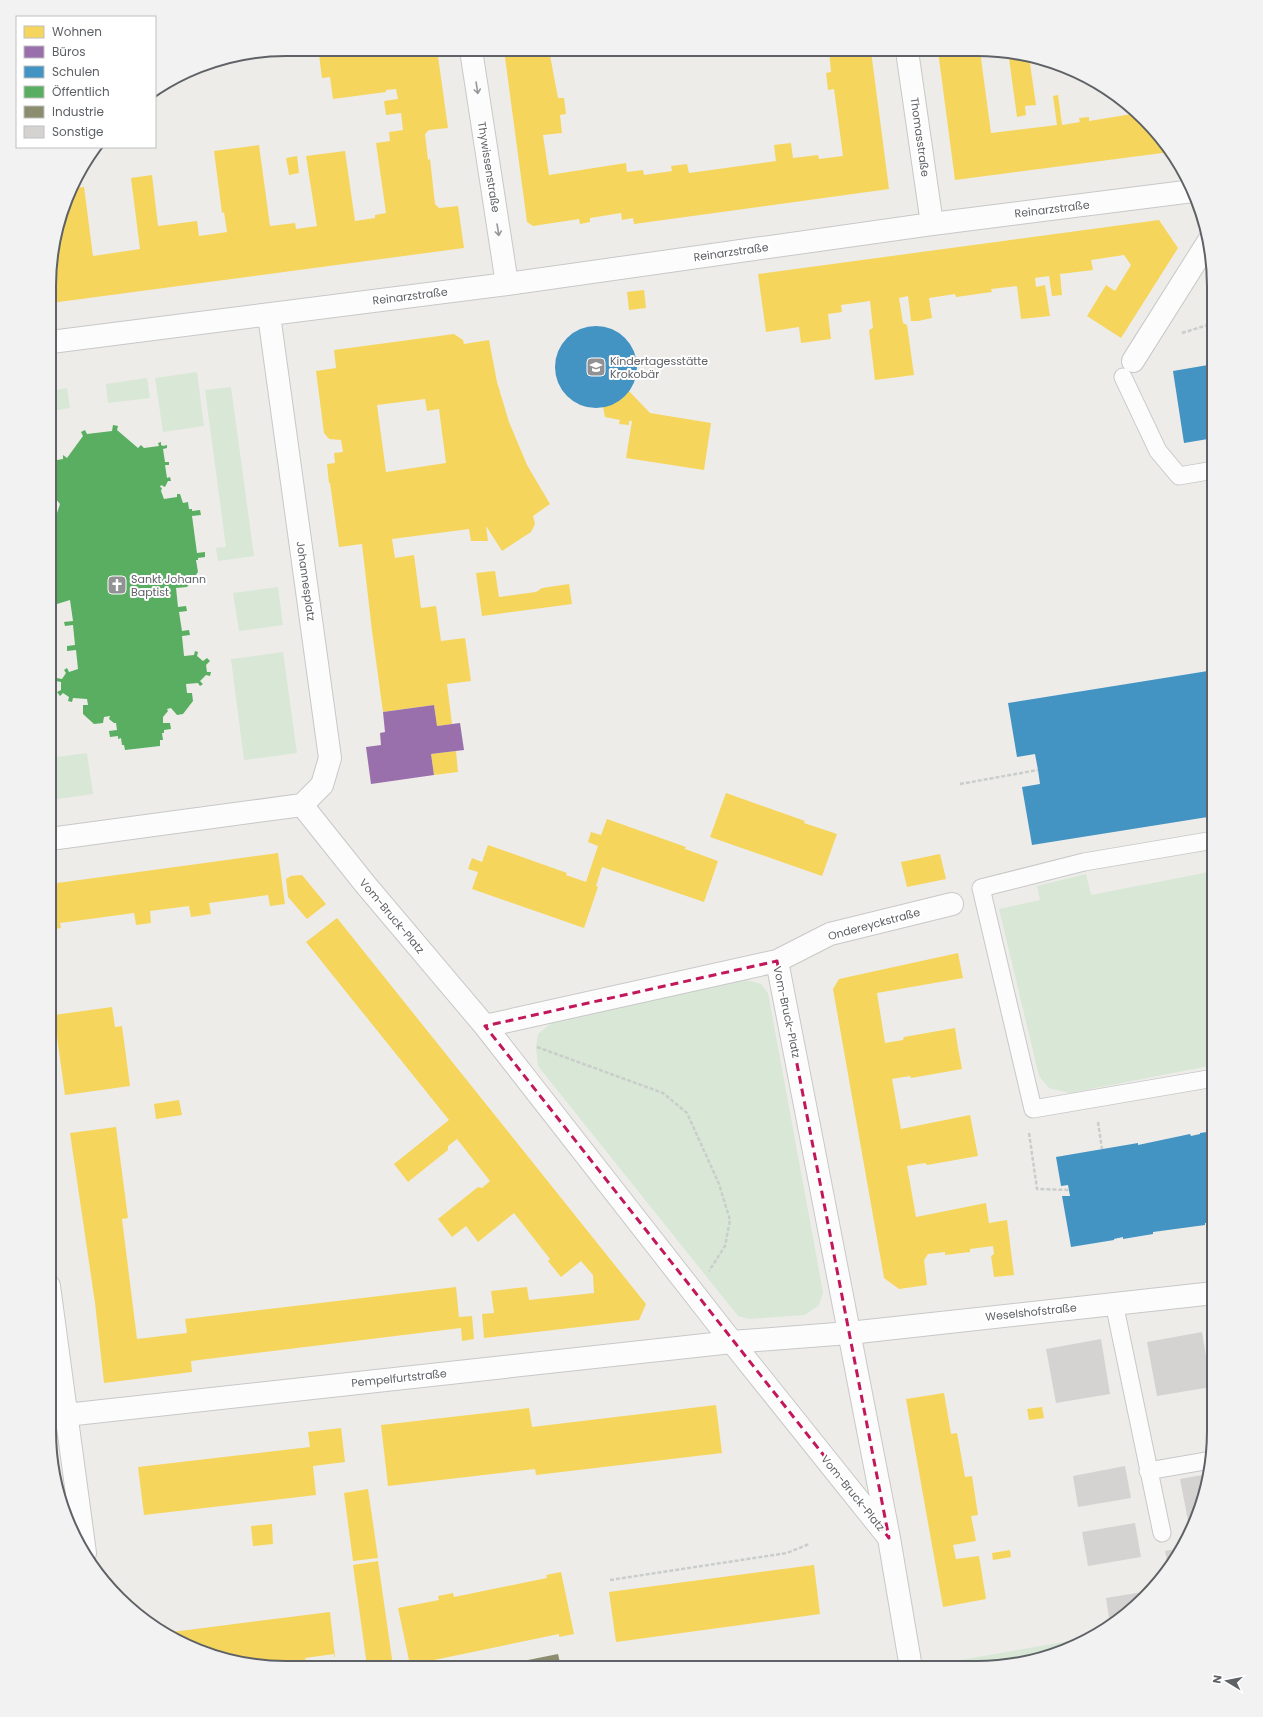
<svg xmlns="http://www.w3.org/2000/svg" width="1263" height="1717" font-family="Poppins,sans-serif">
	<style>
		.green { fill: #d8e7d6 }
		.homes { fill: #f6d55c; fill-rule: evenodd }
		.offices { fill: #9970ab }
		.schools { fill: #4393c3 }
		.public { fill: #5aae61 }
		.industry { fill: #8c8c6e }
		.building { fill: #d4d3d1 }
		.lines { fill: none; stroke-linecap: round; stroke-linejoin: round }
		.service-casing { stroke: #c8c8c8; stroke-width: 19 }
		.minor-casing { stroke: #c8c8c8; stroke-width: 24 }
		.path { stroke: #cacecb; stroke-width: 2.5; stroke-dasharray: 4 2; stroke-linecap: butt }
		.service { stroke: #fcfcfc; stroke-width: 17 }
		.minor { stroke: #fcfcfc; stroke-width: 22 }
		.oneway { stroke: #95979a }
		.marked { fill: none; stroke: #c2185b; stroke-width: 3; stroke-dasharray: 8 5; stroke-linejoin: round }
		.labels { text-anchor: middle; stroke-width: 4; stroke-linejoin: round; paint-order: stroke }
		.street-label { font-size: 11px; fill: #5e6165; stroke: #fff }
		.poi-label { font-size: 11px; fill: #5e6165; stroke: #fff; text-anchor: start }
		.rim { fill: none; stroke: #5e6165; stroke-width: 2 }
	</style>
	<rect width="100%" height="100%" fill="#edece9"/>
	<!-- green -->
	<path class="green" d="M197,372L204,426L163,432L155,378Z
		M147,378L150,398L108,403L106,384Z
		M231,387L254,556L218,561L216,548L226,547L205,390Z
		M67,388L70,408L51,411V391Z
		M278,587L283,625L239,631L233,593Z
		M283,652L297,753L244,760L231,659Z
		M87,753L93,794L50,800V758Z
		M1214,871V1065L1070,1093L1049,1088L1039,1076L999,909L1040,900L1037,886L1086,874L1091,895Z
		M743,979L761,984L768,993L823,1292L819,1305L805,1315L749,1319L738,1316L538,1066L536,1047L538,1034L554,1021Z
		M1092,1637C1049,1665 993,1668 944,1668L943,1663Z"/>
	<!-- homes -->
	<path class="homes" d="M361,49H372L373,53L393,49H437L448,128L429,130L425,134L428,160L430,159L435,204L439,208L458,206L464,248L51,303V261H53L52,252L74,188L84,187L93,256L140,249L131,178L152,175L158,226L197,221L199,236L227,232L224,212L222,213L214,151L259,145L270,226L295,223L296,229L317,226L306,156L345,151L355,221L375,218V215L386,213L376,143L390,141L389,132L403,130L401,113L386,115L384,101L398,99L396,89L386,90V92L333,99L330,77L322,78L319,55Z
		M504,50H549L558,98H564L566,114L560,115L562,133L543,135L549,175L626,163L627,172L643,170L644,175L672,171L671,166L687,164L689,173L776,161L774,145L791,143L793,158L818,155L819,159L843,156L834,89L828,90L826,73L831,72L829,51H871L889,189L634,224L633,218L622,220L621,213L590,218V222L580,224L579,219L533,226L527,222Z
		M938,51H980L991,133L1057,125L1053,96L1058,95L1062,125L1080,122L1079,118L1089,117V121L1132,114L1131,109L1155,130L1170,152L955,180Z
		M1008,51L1029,57L1036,105L1025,106L1026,115L1017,117Z
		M297,156L299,173L289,175L286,158Z
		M1159,220L1178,248L1121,338L1087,316L1106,285L1115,291L1131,265L1124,255L1091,260L1093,270L1060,274L1062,295L1052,296L1049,276L1035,278L1036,287L1045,285L1050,316L1021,319L1017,286L991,289L992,292L956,297L955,294L929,298L932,318L918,321H911L908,296L899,298L903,323L907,325L914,375L875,380L869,330L873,328L870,301L841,305L842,312L828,314L831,339L801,343L799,327L766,332L758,274Z
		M644,290L646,308L629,310L627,292Z
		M454,334L463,340L464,344L489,340L497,382L509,422L527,465L550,504L533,516L535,524L531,532L502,551L486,526L488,541H471L469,529L392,539L395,558L414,555L421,608L436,606L441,641L465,638L471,681L447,684L452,724L437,726L434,705L383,712L372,631L362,544L339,547L330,483H329L327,464L335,463L334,453L343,452L341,440L329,439L324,433L316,371L336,368L334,350ZM425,399L427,411L439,409L446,463L386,472L377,405Z
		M629,391L650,413L711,423L704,470L626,458L632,421H629V425L619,424L620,420L605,417L603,407L616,402Z
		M495,571L499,597L536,592L542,588L569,584L572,604L482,616L476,573Z
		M456,751L458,772L434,775L431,754Z
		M726,793L805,821L804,823L837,834L822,876L710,837Z
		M607,819L686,847L685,849L718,861L704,902L602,867L596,886L598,887L584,928L472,889L478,872L468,869L472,858L482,862L488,845L567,873L566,875L586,882L598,846L588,842L591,832L601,835Z
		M278,853L285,904L270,906L268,895L209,903L211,914L191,917L189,906L150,911L151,923L136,925L134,913L60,923L61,928L50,930V884Z
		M940,854L946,879L907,887L901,862Z
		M302,875L326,904L307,919L288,897L286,879L291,876Z
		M337,918L646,1304L639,1320L484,1338L482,1314L494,1313L491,1291L527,1287L529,1300L594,1293L593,1275L581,1261L561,1277L548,1261L550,1259L514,1213L478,1242L466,1226L452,1237L438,1219L478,1187L482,1188L490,1181L457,1139L448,1146V1150L408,1182L394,1164L449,1120L306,942Z
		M958,953L963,978L877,993L885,1043L903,1040L904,1037L955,1028L958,1048L962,1069L911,1078L910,1076L892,1079L901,1129L970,1115L978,1156L927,1165L925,1163L907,1166L916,1217L986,1203L989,1223L1007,1220L1014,1275L994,1277L991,1256L994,1254L993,1246L970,1249V1252L945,1255V1252L928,1254L924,1260L927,1285L899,1289L884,1278L833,989L839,979Z
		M112,1007L115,1027L122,1026L130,1086L65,1095L54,1015Z
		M179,1100L182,1115L156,1119L154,1104Z
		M116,1127L128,1218L122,1219L137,1339L187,1333L185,1319L456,1287L459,1317L472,1316L474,1339L462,1341L461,1328L191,1361L192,1372L104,1383L95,1303L70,1133Z
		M944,1393L951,1434L957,1433L965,1477L972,1476L978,1515L971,1516L976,1541L953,1545L956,1559L979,1556L986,1599L943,1607L906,1399Z
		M716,1405L722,1453L536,1475L535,1469L388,1486L381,1425L529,1408L532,1427Z
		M1042,1407L1044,1418L1029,1420L1027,1409Z
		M341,1428L345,1462L313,1466L316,1495L144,1515L138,1467L310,1447L308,1432Z
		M368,1489L378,1558L353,1561L344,1493Z
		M272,1524L273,1544L253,1546L251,1526Z
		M1010,1550L1011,1557L993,1560L992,1553Z
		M378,1561L393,1666H367L353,1565Z
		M814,1565L820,1614L616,1642L609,1592Z
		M561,1572L574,1634L559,1637V1634L410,1665L398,1608L439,1600L438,1596L453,1593L454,1597L547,1578L546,1575Z
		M330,1612L335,1657H334V1654L305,1658L306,1661L284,1663V1661L265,1663L266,1666H255L196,1650L164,1633Z"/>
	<!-- offices -->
	<path class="offices" d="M434,705L437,726L460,723L464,750L431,754L434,775L371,784L366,747L381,745L380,733L385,732L383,712Z"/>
	<!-- schools -->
	<path class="schools" d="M555 367a41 41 0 1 1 82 0a41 41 0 1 1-82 0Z
		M1214,364V438L1184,443L1173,371Z
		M1214,670V816L1032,845L1022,787L1040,784L1038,770L1035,754L1017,757L1008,703Z
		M1214,1131V1222L1205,1223V1225L1153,1232V1234L1123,1239V1237L1114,1239V1240L1071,1247L1062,1196H1070L1068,1185L1061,1186L1056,1157L1138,1143V1145L1190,1134L1191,1136L1200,1134V1133Z"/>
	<!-- public -->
	<path class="public" d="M113,425L118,426L117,430L138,448L141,445L144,448L159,446L158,443L161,442V445L163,446L167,445V448L163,449L165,462H169V465H165L167,478L170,477L171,481H168L165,487L161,485L160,487L162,488L161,491L164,499L177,497V494H180L183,503L188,502L189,509H192V511L200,510L201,515L192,516L197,553L205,552V557L198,558V560H196L198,572L187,587L176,588L178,607L186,606L187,611L179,612L182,631L189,630L190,635L182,636L184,656L194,655L195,651L198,652L197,656L203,661L207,658L210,661L206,665L207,672H211L210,676L206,675L200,681L203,684L200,686L198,683L186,684L187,693H192L193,701L183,714L177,715L171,708L167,709L168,711L163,717V723H170L171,729L164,730V733H162L163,740H160V746L125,750L124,745H122L121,738L118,739V736L110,737L109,731L117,730L116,723H114L109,719L110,716L104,717L103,723L94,724L83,714V705H88L87,699L73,698L72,702L68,701L69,697L63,693L60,696L57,692L61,690V682L56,681L57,678L62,679L66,673L64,670L67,668L69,672L78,669L76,650L67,651V646L75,645L73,625L65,626L64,622L73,621L70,600L57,604L50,598L51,514L57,513L60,504L55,498L51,500V461L63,459V455L67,458L83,436L81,432L85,430L87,434L112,431Z"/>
	<!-- industry -->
	<path class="industry" d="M558,1654L561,1667H498V1666Z"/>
	<!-- building -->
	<path class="building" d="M1202,1332L1211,1387L1157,1396L1147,1342Z
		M1101,1339L1110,1394L1056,1403L1046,1349Z
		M1125,1466L1131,1498L1078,1507L1073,1476Z
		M1208,1474L1201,1507L1190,1531L1180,1479Z
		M1135,1523L1141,1557L1088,1566L1082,1532Z
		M1181,1548L1174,1562L1169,1569L1165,1551Z
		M1149,1591L1133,1609L1110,1624L1106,1598Z"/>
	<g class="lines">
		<!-- service casing -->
		<g class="service-casing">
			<path id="service" d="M1123,377L1158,451L1179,476L1214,470
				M1214,1078L1033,1109L981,888L1084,862L1214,840
				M1114,1303L1162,1533
				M1148,1471L1211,1460"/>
		</g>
		<!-- minor casing -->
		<g class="minor-casing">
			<path id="minor" d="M471,50L507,284
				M907,51L932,224
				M51,342L507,284L932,224L1193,191
				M1133,361L1208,242
				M302,805L365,884L485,1026
				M50,839L302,805L322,785L330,758L269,315
				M777,961L889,1538L911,1668
				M49,1286L85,1553
				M66,1415L732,1342L849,1333L1214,1293
				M889,1538L732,1342L485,1026L777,961L830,934L952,904"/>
		</g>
		<!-- path -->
		<path class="path" d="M1182,333L1214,323
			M960,784L1038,770
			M537,1047L663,1093L687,1113L719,1184L730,1220L725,1246L709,1271
			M1098,1122L1102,1149
			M1029,1133L1037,1189L1069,1190
			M610,1580L787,1553L809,1544"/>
		<!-- service -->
		<use href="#service" class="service"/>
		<!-- minor -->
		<use href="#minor" class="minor"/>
	</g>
	<!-- one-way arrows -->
	<defs><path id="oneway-shaft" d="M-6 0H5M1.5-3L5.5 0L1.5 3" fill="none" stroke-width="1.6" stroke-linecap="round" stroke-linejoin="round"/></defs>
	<g class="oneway">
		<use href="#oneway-shaft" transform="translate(477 88) rotate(81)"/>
		<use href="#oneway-shaft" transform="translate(498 230) rotate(81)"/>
	</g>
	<!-- marked area -->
	<path class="marked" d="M777,961L889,1538L485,1026Z"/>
	<!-- icons -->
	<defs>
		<g id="school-square" transform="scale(1)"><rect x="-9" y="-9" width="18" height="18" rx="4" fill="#909293" stroke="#fff"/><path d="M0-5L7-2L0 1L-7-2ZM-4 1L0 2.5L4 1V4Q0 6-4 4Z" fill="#fff"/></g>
		<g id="church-square" transform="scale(1)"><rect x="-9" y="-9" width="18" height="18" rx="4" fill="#909293" stroke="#fff"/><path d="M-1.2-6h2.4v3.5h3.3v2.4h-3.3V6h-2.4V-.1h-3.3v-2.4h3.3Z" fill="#fff"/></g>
	</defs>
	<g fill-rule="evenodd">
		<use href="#school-square" x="596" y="367"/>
		<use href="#church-square" x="117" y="585"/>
	</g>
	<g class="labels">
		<!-- street labels -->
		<g class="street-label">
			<text transform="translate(920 137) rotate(82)" y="4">Thomasstraße</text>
			<text transform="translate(489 167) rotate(81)" y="4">Thywissenstraße</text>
			<text transform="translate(1052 209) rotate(-7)" y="4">Reinarzstraße</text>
			<text transform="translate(731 252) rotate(-8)" y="4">Reinarzstraße</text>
			<text transform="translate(410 296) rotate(-7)" y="4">Reinarzstraße</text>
			<text transform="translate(306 581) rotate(82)" y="4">Johannesplatz</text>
			<text transform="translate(392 916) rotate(50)" y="4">Vom-Bruck-Platz</text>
			<text transform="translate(874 924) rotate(-15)" y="4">Ondereyckstraße</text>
			<text transform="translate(787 1012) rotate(78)" y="4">Vom-Bruck-Platz</text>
			<text transform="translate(1031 1312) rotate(-6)" y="4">Weselshofstraße</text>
			<text transform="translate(399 1378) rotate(-6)" y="4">Pempelfurtstraße</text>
			<text transform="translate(853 1493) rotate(51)" y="4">Vom-Bruck-Platz</text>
		</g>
		<!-- poi labels -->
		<g class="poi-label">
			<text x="610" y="365">Kindertagesstätte<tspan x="610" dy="13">Krokobär</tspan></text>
			<text x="131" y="583">Sankt Johann<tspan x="131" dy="13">Baptist</tspan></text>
		</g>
	</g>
	<!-- crop -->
	<path d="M0 0H1263V1717H0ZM286 56H977A230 230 0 0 1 1207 286V1431A230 230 0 0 1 977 1661H286A230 230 0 0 1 56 1431V286A230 230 0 0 1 286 56Z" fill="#f2f2f3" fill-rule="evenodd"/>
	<path class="rim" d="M286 56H977A230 230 0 0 1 1207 286V1431A230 230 0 0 1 977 1661H286A230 230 0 0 1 56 1431V286A230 230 0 0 1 286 56Z"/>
	<!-- legend -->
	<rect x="16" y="16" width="140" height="132" fill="#ffffff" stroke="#bfc0c1"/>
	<rect x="24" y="26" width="20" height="12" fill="#f6d55c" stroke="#bfc0c1"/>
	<text x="52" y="36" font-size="12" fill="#5e6165">Wohnen</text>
	<rect x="24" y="46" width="20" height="12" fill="#9970ab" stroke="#bfc0c1"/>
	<text x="52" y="56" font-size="12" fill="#5e6165">Büros</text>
	<rect x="24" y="66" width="20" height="12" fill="#4393c3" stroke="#bfc0c1"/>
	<text x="52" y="76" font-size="12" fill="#5e6165">Schulen</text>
	<rect x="24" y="86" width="20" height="12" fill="#5aae61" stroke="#bfc0c1"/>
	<text x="52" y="96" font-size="12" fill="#5e6165">Öffentlich</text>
	<rect x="24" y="106" width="20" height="12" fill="#8c8c6e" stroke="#bfc0c1"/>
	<text x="52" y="116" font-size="12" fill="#5e6165">Industrie</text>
	<rect x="24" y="126" width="20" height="12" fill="#d4d3d1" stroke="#bfc0c1"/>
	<text x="52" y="136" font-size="12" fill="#5e6165">Sonstige</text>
	<!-- north arrow -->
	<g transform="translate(1227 1681) rotate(280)" stroke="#ffffff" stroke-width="3" paint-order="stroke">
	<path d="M0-3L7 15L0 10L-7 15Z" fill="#5e6165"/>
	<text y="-6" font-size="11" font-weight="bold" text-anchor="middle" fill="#5e6165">N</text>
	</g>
</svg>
